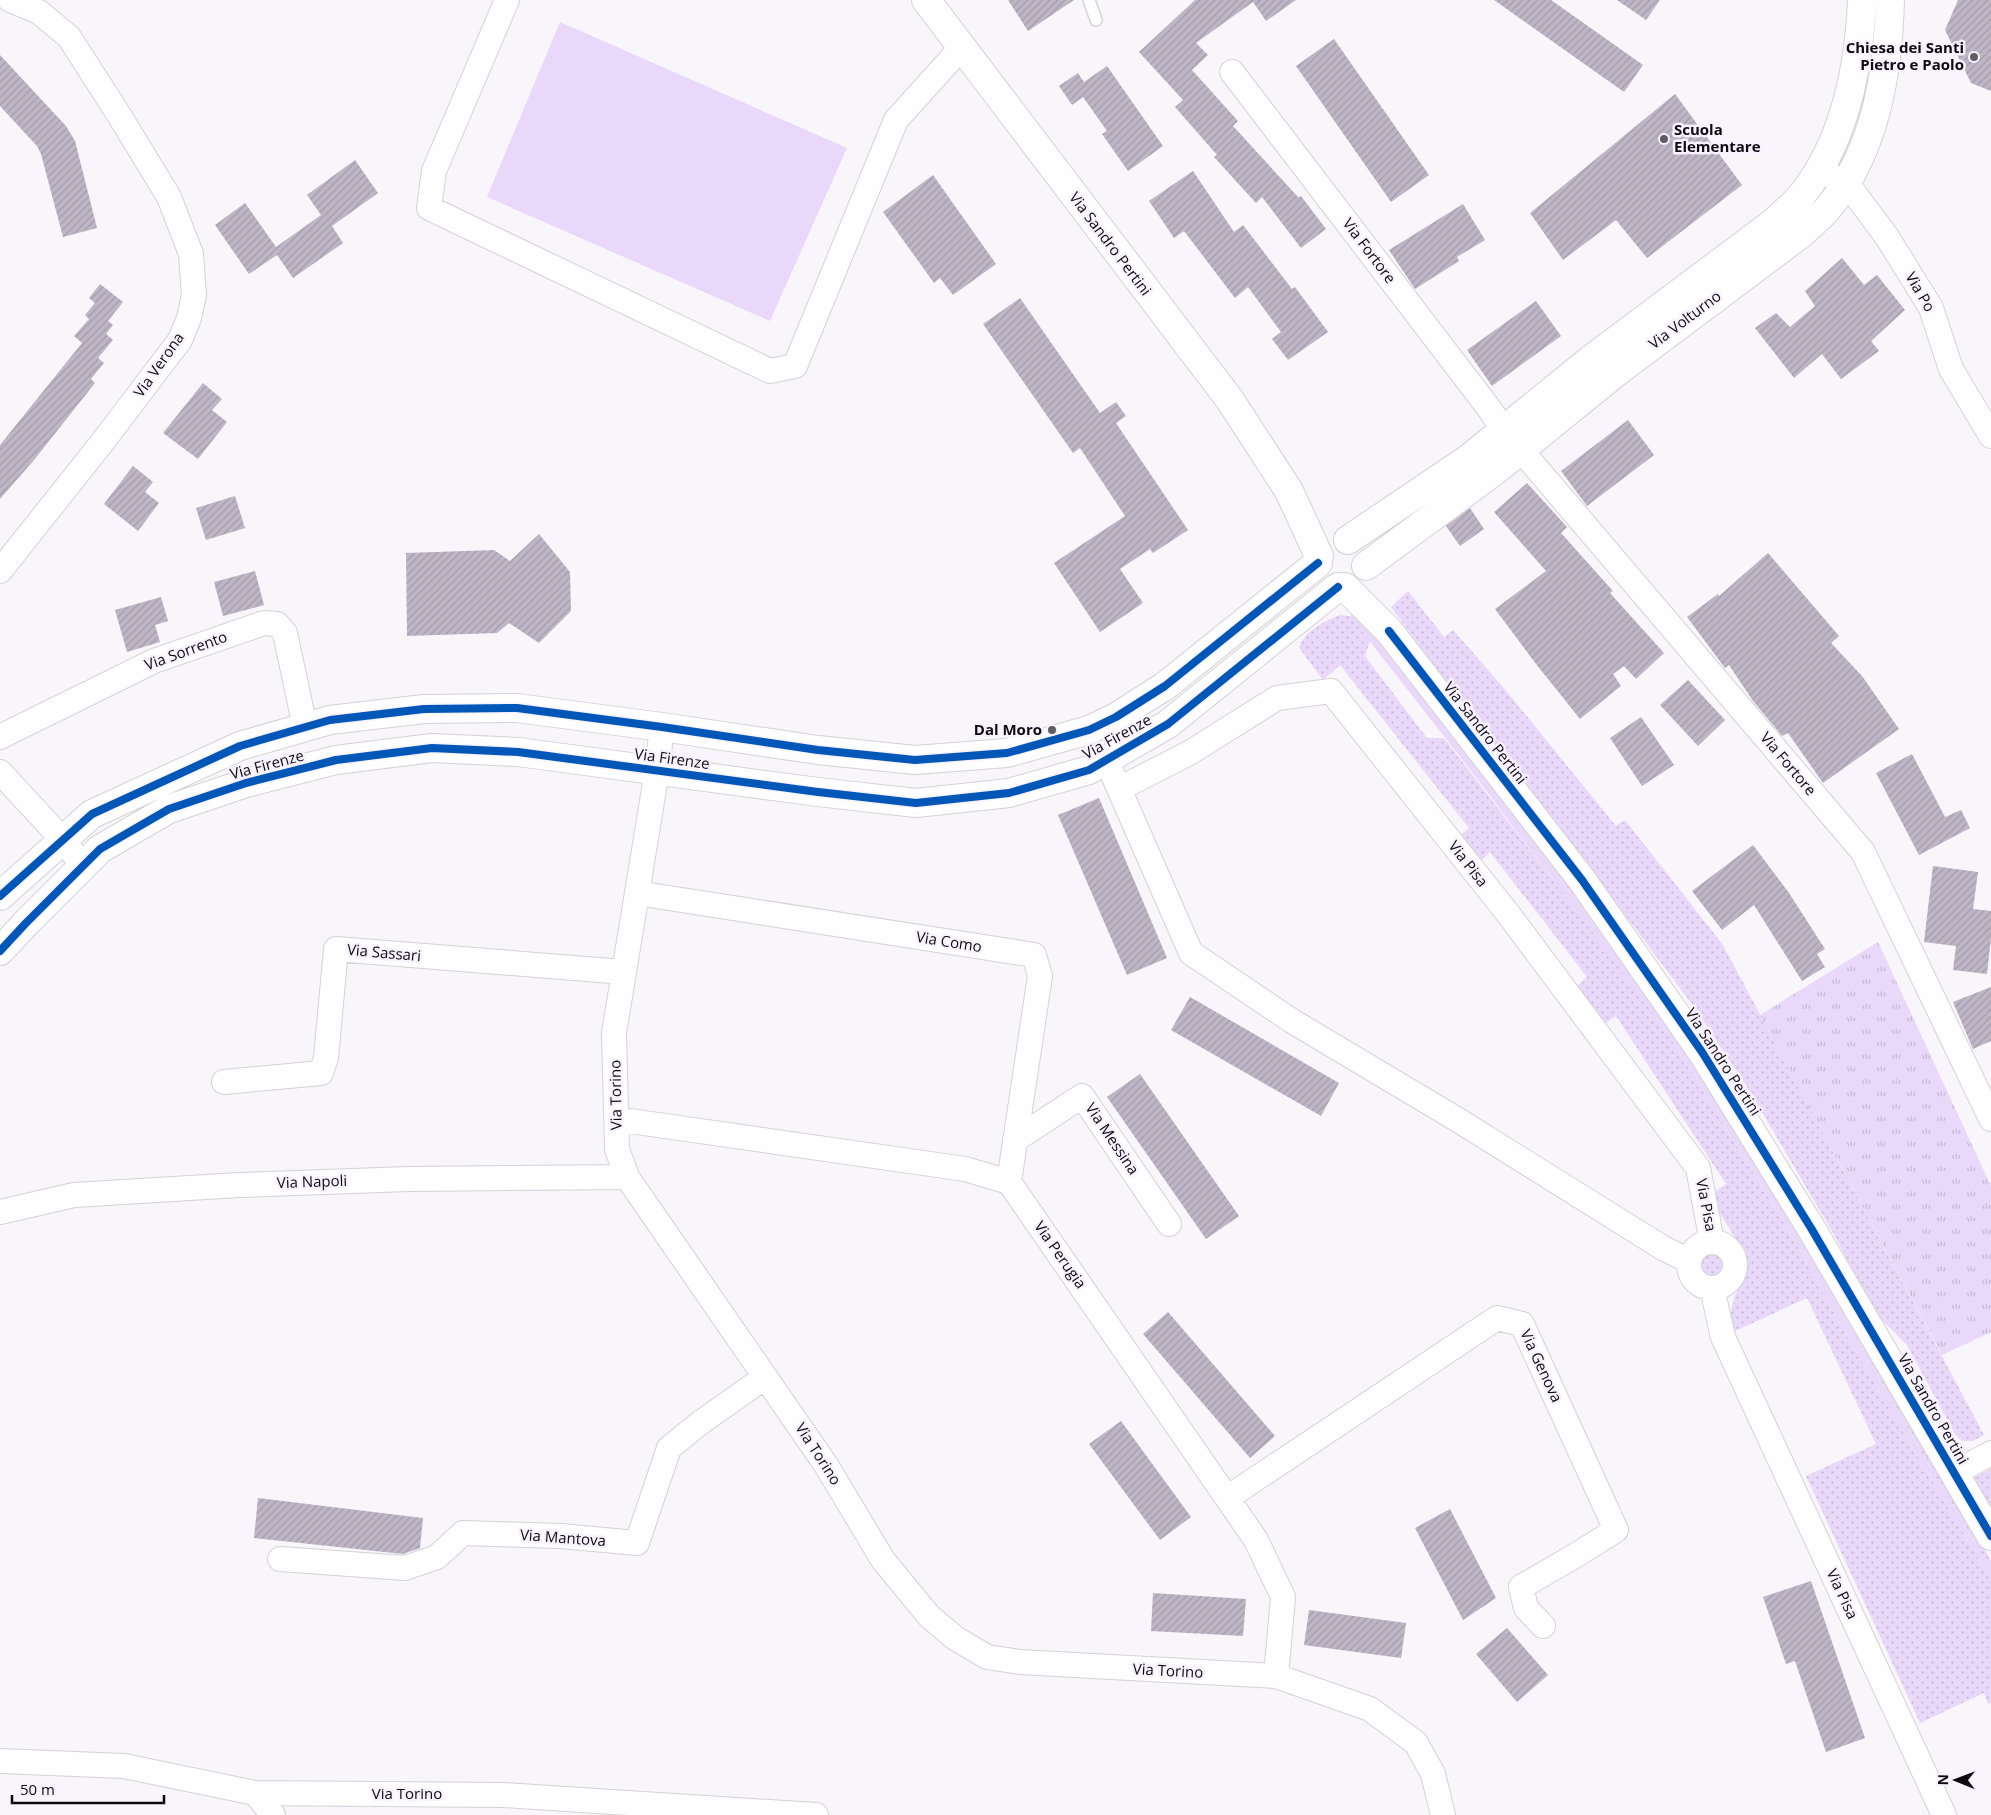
<svg xmlns="http://www.w3.org/2000/svg" width="1991" height="1815" font-family="'Open Sans',sans-serif">
	<style>
		.grass { fill: url(#grass-dots) }
		.park { fill: url(#park-tufts) }
		.pitch { fill: #e9d8f9 }
		.building { fill: url(#building-hatch) }
		.lines { fill: none; stroke-linecap: round; stroke-linejoin: round }
		.lane-casing { stroke: #d4d2d6; stroke-width: 14 }
		.street-casing { stroke: #d4d2d6; stroke-width: 26 }
		.secondary-casing { stroke: #d4d2d6; stroke-width: 30 }
		.lane { stroke: #fefefe; stroke-width: 11 }
		.street { stroke: #fefefe; stroke-width: 24 }
		.secondary { stroke: #fefefe; stroke-width: 28 }
		.cycleway-casing { stroke: #f8f2fe; stroke-width: 11 }
		.cycleway { stroke: #0057b8; stroke-width: 8 }
		.poi-dot { fill: #5f5d62; stroke: #f8f2fe; stroke-width: 2 }
		.labels { text-anchor: middle; stroke-width: 5; stroke-linejoin: round; paint-order: stroke }
		.poi-label { font-size: 15px; font-weight: bold; fill: #0d0b0f; stroke: #f8f2fe; text-anchor: end }
		.street-label { font-size: 15px; fill: #0d0b0f; stroke: #f8f2fe }
	</style>
	<defs>
		<pattern id="grass-dots" width="8" height="8" patternUnits="userSpaceOnUse" patternTransform="scale(1.25)"><rect width="8" height="8" fill="#e9d8f9"/><path d="M2 2h.1M6 6h.1" fill="none" stroke="#c7b8d4" stroke-width="1.8" stroke-linecap="round"/></pattern>
		<pattern id="park-tufts" width="24" height="20" patternUnits="userSpaceOnUse" patternTransform="scale(1.25)"><rect width="24" height="20" fill="#e9d8f9"/><path d="M3 7l-1-3M5 7V3M7 7l1-3M15 17l-1-3M17 17v-4M19 17l1-3" fill="none" stroke="#c7b8d4"/></pattern>
		<pattern id="building-hatch" width="6" height="6" patternUnits="userSpaceOnUse" patternTransform="scale(1.25)"><rect width="6" height="6" fill="#beb6c6"/><path d="M-1 1l2-2M0 6l6-6M5 7l2-2" fill="none" stroke="#a29ba9"/></pattern>
	</defs>
	<rect width="100%" height="100%" fill="#f8f5fb"/>
	<!-- grass -->
	<path class="grass" d="M1408,591L1444,637L1453,630L1503,687L1616,826L1625,820L1723,945L1984,1435L1973,1441H1962L1955,1434L1907,1345L1875,1313L1833,1233L1746,1085L1694,1007L1617,904L1529,793L1391,607Z
		M1361,607L1601,925L1676,1027L1724,1101L1800,1226L1991,1561V1570L1926,1461L1795,1228L1721,1104L1672,1029L1548,862L1365,620L1355,610Z
		M1340,615L1350,616L1370,641L1365,656L1427,738H1444L1593,932L1667,1032L1789,1231L1853,1347L1991,1580V1703L1988,1704L1984,1693L1920,1723L1806,1476L1876,1444L1807,1298L1733,1332C1725,1309 1740,1286 1748,1265L1741,1247L1709,1196L1726,1184L1616,1016L1601,1026L1574,989L1587,977L1490,852L1476,866L1454,841L1469,828L1340,665L1323,680L1299,648C1304,631 1325,621 1340,615Z
		M1699 1265a13 13 0 1 1 26 0a13 13 0 1 1-26 0Z
		M1991,1468V1512L1972,1479Z"/>
	<!-- park -->
	<path class="park" d="M1878,942L1991,1186V1332L1942,1355L1760,1015Z"/>
	<!-- pitch -->
	<path class="pitch" d="M560,22L847,148L770,321L487,197Z
		M1355,610L1365,620L1548,862L1672,1029L1795,1228L1926,1461L1985,1560L1991,1570V1580L1853,1347L1789,1231L1667,1032L1475,776L1350,616Z"/>
	<!-- building -->
	<path class="building" d="M1008,0H1074L1028,31Z
		M1195,0H1296L1266,21L1253,2L1196,43L1208,55L1192,70L1238,121L1233,126L1298,197L1301,196L1326,229L1301,248L1262,197L1256,203L1214,157L1217,155L1175,107L1183,100L1139,52Z
		M1494,0H1551L1643,65L1624,92Z
		M1617,0H1660L1646,20Z
		M1958,0H1991V91L1971,83L1945,30Z
		M1334,39L1429,175L1391,202L1296,66Z
		M0,55L66,126L75,141L97,228L63,237L41,154L37,146L0,106Z
		M1107,66L1163,146L1128,171L1102,134L1107,131L1083,97L1072,105L1059,86L1078,73L1084,82Z
		M1675,94L1742,185L1647,258L1616,220L1563,260L1530,213Z
		M355,160L378,193L332,226L343,243L293,278L277,255L249,274L215,225L245,203L276,247L321,215L307,195Z
		M1193,171L1234,232L1243,225L1292,289L1295,287L1328,332L1288,360L1272,339L1281,332L1248,287L1235,298L1184,231L1174,238L1149,201Z
		M933,175L996,264L953,295L940,278L934,283L883,212Z
		M1463,204L1485,240L1457,257L1459,261L1415,289L1389,250Z
		M1842,258L1864,285L1877,275L1905,310L1871,341L1879,351L1841,379L1822,354L1794,378L1755,328L1776,313L1790,327L1815,306L1805,291Z
		M100,284L123,302L108,321L113,325L106,334L113,340L98,358L104,363L91,379L95,383L34,460L0,499V445L82,343L74,336L89,319L85,315L95,303L89,298Z
		M1020,298L1100,413L1116,402L1126,416L1116,423L1188,530L1153,553L1150,549L1120,569L1143,603L1100,632L1054,563L1125,516L1080,448L1073,453L983,324Z
		M1536,301L1561,336L1492,386L1467,350Z
		M203,383L222,399L212,410L227,422L198,459L163,433Z
		M1628,420L1654,455L1587,506L1561,471Z
		M133,466L153,482L145,492L159,503L138,531L104,504Z
		M1527,483L1567,527L1561,533L1613,591L1610,593L1664,653L1636,679L1624,666L1613,674L1621,686L1580,719L1536,664L1495,609L1546,571L1494,512Z
		M235,496L245,528L206,540L196,508Z
		M1470,508L1484,529L1460,546L1446,526Z
		M539,534L570,572L571,611L539,643L509,623L497,633L407,636L406,553L494,550L510,561Z
		M1768,553L1839,636L1831,643L1862,676L1899,729L1823,783L1788,733L1782,736L1753,701L1729,665L1725,668L1687,617L1718,594L1719,596Z
		M255,571L264,605L223,616L214,582Z
		M161,597L168,621L155,625L160,642L127,652L115,610Z
		M1688,680L1725,720L1698,746L1660,705Z
		M1641,717L1674,765L1642,786L1610,738Z
		M1912,754L1945,817L1961,810L1970,828L1919,855L1876,773Z
		M1099,798L1167,958L1127,975L1058,815Z
		M1753,845L1789,893L1825,949L1817,954L1825,967L1802,981L1754,905L1722,930L1692,891Z
		M1933,866L1978,872L1973,909L1991,911V938L1987,974L1953,970L1956,946L1924,942Z
		M1991,987V1041L1973,1049L1953,1002Z
		M1190,997L1339,1083L1321,1116L1171,1030Z
		M1140,1074L1239,1216L1206,1239L1107,1097Z
		M1168,1312L1275,1436L1250,1458L1143,1334Z
		M1121,1421L1191,1517L1160,1540L1089,1444Z
		M258,1498L423,1518L420,1548L403,1554L254,1538Z
		M1450,1509L1496,1598L1463,1620L1415,1528Z
		M1811,1581L1865,1738L1826,1752L1795,1661L1786,1664L1763,1597Z
		M1153,1593L1246,1599L1243,1636L1151,1631Z
		M1309,1610L1406,1623L1401,1658L1304,1645Z
		M1507,1628L1548,1675L1517,1702L1476,1654Z"/>
	<g class="lines">
		<!-- lane casing -->
		<g class="lane-casing">
			<path id="lane" d="M1089,0L1096,20"/>
		</g>
		<!-- street casing -->
		<g class="street-casing">
			<path id="street" d="M507,0L434,171L429,208L770,371L795,366L896,120L961,48
				M1232,72L1491,411L1503,430
				M1819,171L1846,182L1887,237L1931,308L1951,369L1991,436
				M1521,450L1863,852L1991,1119
				M0,571L101,444L180,340L189,318L194,295L191,254L169,197L119,115L69,37L39,12L10,0
				M662,727L657,771L614,1033L617,1149L627,1177L826,1465L883,1560L929,1616L955,1638L987,1657L1020,1662L1276,1676L1370,1709L1416,1743L1433,1774L1443,1815
				M0,737L154,661L264,623L277,624L285,633L305,727
				M1106,759L1191,953L1292,1021L1458,1120L1663,1248L1689,1261
				M0,772L63,840L83,866
				M1119,789L1191,752L1277,698L1331,691L1509,915L1698,1168L1712,1242
				M637,893L1034,955L1040,976L1009,1182
				M224,1082L321,1073L326,1058L336,949L624,972
				M616,1119L965,1169L1009,1182L1256,1540L1283,1597L1276,1676
				M1015,1140L1082,1096L1169,1224
				M0,1212L74,1195L239,1185L409,1179L627,1177
				M1689 1265a23 23 0 1 1 46 0a23 23 0 1 1-46 0Z
				M1712,1288L1723,1337L1944,1815
				M1955,1473L1991,1453
				M1227,1498L1497,1318L1522,1324L1616,1530L1578,1554L1521,1587L1526,1608L1543,1626
				M280,1559L405,1568L437,1557L463,1533L561,1536L637,1543L669,1448L700,1423L765,1377
				M0,1761L124,1766L255,1793L503,1795L816,1815
				M255,1793L273,1815"/>
		</g>
		<!-- secondary casing -->
		<g class="secondary-casing">
			<path id="secondary" d="M926,0L1230,400L1289,491L1319,556
				M1348,540L1468,459L1590,360L1773,223C1782,214 1793,206 1801,196C1845,142 1859,68 1862,0
				M1366,566L1496,470L1618,371L1801,234C1810,225 1821,217 1829,207C1876,150 1888,72 1890,0
				M1345,587L1389,631L1582,880L1702,1052L1811,1228L1991,1536
				M0,896L92,814L240,746L330,720L424,709L517,708L662,727L818,750L915,760L1007,753L1089,730L1116,717L1165,686L1318,563
				M0,951L26,923L100,849L169,809L246,783L336,760L432,748L518,752L818,792L916,803L1009,793L1089,770L1168,724L1338,587"/>
		</g>
		<!-- lane -->
		<use href="#lane" class="lane"/>
		<!-- street -->
		<use href="#street" class="street"/>
		<!-- secondary -->
		<use href="#secondary" class="secondary"/>
		<!-- cycleway casing -->
		<g class="cycleway-casing">
			<path id="cycleway" d="M1389,631L1582,880L1702,1052L1811,1228L1991,1536
				M0,896L92,814L240,746L330,720L424,709L517,708L662,727L818,750L915,760L1007,753L1089,730L1116,717L1165,686L1318,563
				M0,951L26,923L100,849L169,809L246,783L336,760L432,748L518,752L818,792L916,803L1009,793L1089,770L1168,724L1338,587"/>
		</g>
		<!-- cycleway -->
		<use href="#cycleway" class="cycleway"/>
	</g>
	<!-- markers -->
	<g class="poi-dot">
		<circle cx="1974" cy="57" r="5"/>
		<circle cx="1664" cy="139" r="5"/>
		<circle cx="1052" cy="730" r="5"/>
	</g>
	<g class="labels">
		<!-- poi labels -->
		<g class="poi-label">
			<text x="1964" y="53">Chiesa dei Santi<tspan x="1964" dy="17">Pietro e Paolo</tspan></text>
			<text x="1674" y="135" text-anchor="start">Scuola<tspan x="1674" dy="17">Elementare</tspan></text>
			<text x="1042" y="735">Dal Moro</text>
		</g>
		<!-- street labels -->
		<g class="street-label">
			<text transform="translate(1110 244) rotate(53)" y="5">Via Sandro Pertini</text>
			<text transform="translate(1369 251) rotate(53)" y="5">Via Fortore</text>
			<text transform="translate(1920 292) rotate(60)" y="5">Via Po</text>
			<text transform="translate(1685 320) rotate(-37)" y="5">Via Volturno</text>
			<text transform="translate(159 365) rotate(-55)" y="5">Via Verona</text>
			<text transform="translate(186 651) rotate(-20)" y="5">Via Sorrento</text>
			<text transform="translate(1485 733) rotate(52)" y="5">Via Sandro Pertini</text>
			<text transform="translate(1117 737) rotate(-29)" y="5">Via Firenze</text>
			<text transform="translate(672 759) rotate(8)" y="5">Via Firenze</text>
			<text transform="translate(1788 764) rotate(50)" y="5">Via Fortore</text>
			<text transform="translate(267 765) rotate(-15)" y="5">Via Firenze</text>
			<text transform="translate(1468 864) rotate(52)" y="5">Via Pisa</text>
			<text transform="translate(949 942) rotate(9)" y="5">Via Como</text>
			<text transform="translate(384 953) rotate(5)" y="5">Via Sassari</text>
			<text transform="translate(1723 1062) rotate(57)" y="5">Via Sandro Pertini</text>
			<text transform="translate(616 1095) rotate(-91)" y="5">Via Torino</text>
			<text transform="translate(1112 1139) rotate(56)" y="5">Via Messina</text>
			<text transform="translate(312 1182) rotate(-2)" y="5">Via Napoli</text>
			<text transform="translate(1706 1205) rotate(79)" y="5">Via Pisa</text>
			<text transform="translate(1060 1255) rotate(55)" y="5">Via Perugia</text>
			<text transform="translate(1541 1366) rotate(65)" y="5">Via Genova</text>
			<text transform="translate(1933 1409) rotate(60)" y="5">Via Sandro Pertini</text>
			<text transform="translate(818 1454) rotate(57)" y="5">Via Torino</text>
			<text transform="translate(563 1538) rotate(4)" y="5">Via Mantova</text>
			<text transform="translate(1842 1594) rotate(65)" y="5">Via Pisa</text>
			<text transform="translate(1168 1671) rotate(3)" y="5">Via Torino</text>
			<text x="407" y="1799">Via Torino</text>
		</g>
	</g>
	<!-- north arrow -->
	<g transform="translate(1956 1780) rotate(271)" stroke="#f8f2fe" stroke-width="4" paint-order="stroke">
	<path d="M0-4L9 19L0 12L-9 19Z" fill="#0d0b0f"/>
	<text y="-8" font-size="14" font-weight="bold" text-anchor="middle" fill="#0d0b0f">N</text>
	</g>
	<!-- scale -->
	<path d="M12 1795v8h152v-8" fill="none" stroke="#0d0b0f" stroke-width="2.5"/>
	<text x="20" y="1795" font-size="15" fill="#0d0b0f" stroke="#f8f2fe" stroke-width="4" paint-order="stroke">50 m</text>
</svg>
